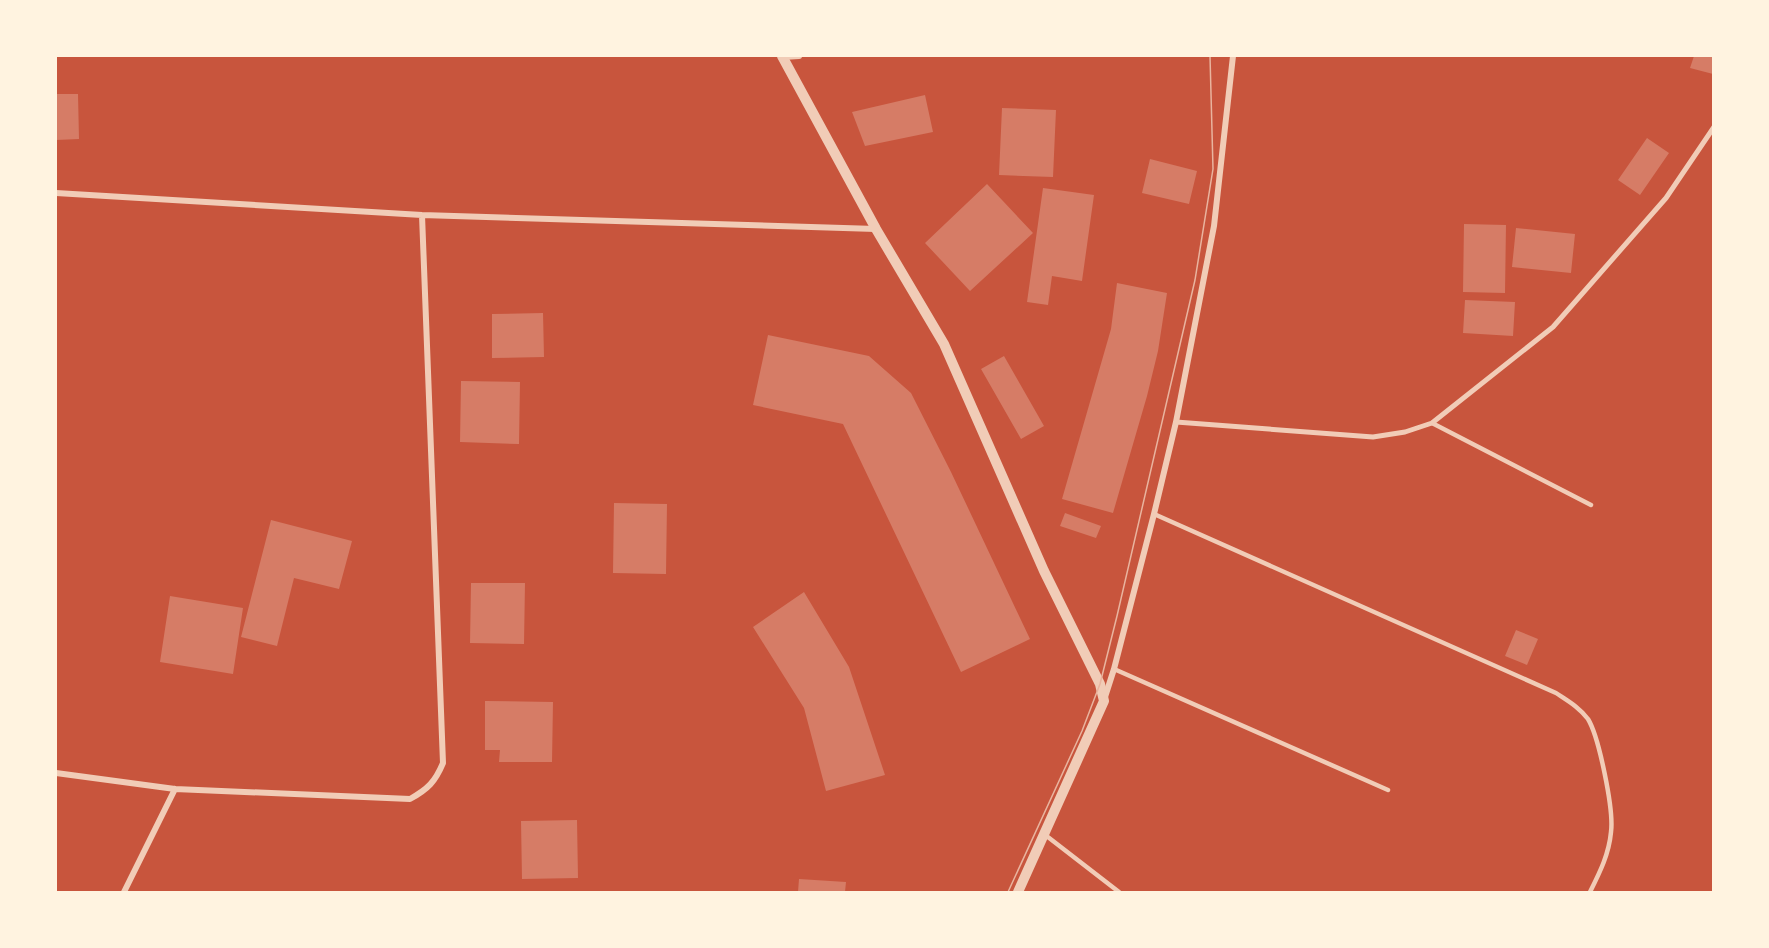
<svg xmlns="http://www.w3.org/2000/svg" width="1769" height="948" font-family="Helvetica,sans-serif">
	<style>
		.building { fill: #d67c66 }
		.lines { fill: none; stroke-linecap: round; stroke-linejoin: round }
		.service { stroke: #f1ccb7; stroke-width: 4.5 }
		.pedestrian { stroke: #f1ccb7; stroke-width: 5 }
		.minor { stroke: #f1ccb7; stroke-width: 6 }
		.tertiary { stroke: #f1ccb7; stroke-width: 10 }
		.tram { stroke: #e9b49f; stroke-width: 1.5 }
	</style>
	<rect width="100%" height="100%" fill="#c8553d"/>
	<!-- building -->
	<path class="building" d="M1694,56H1713V74L1690,68Z
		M56,94H78L79,139L56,140Z
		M925,95L933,132L865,146L852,112Z
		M1002,108L1056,110L1053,177L999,175Z
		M1647,138L1669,153L1640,195L1618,180Z
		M1150,159L1197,171L1189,204L1142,193Z
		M987,184L1033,233L970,291L925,243Z
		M1043,188L1094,195L1082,281L1052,276L1048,305L1027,302Z
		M1464,224L1506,225L1505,293L1463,292Z
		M1516,228L1575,234L1571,273L1512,267Z
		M1117,283L1167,293L1158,351L1147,396L1113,513L1062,499L1111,329Z
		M1465,300L1515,302L1513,336L1463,333Z
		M543,313L544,357L492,358V314Z
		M768,335L869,356L911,393L951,472L1030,639L961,672L843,424L753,405Z
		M1004,356L1044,426L1021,439L981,369Z
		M461,381L520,382L519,444L460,442Z
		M614,503L667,504L666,574L613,573Z
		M1065,513L1101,526L1096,538L1060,526Z
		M271,520L352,541L339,589L294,578L277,646L241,637Z
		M471,583H525L524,644L470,643Z
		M804,592L849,667L885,775L826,791L804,708L753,627Z
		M170,596L243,608L233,674L160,662Z
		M1516,630L1538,639L1527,665L1505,656Z
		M485,701L553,702L552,762H499L500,750H485Z
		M577,820L578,878L522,879L521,821Z
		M799,879L846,882L845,892H798Z"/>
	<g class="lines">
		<!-- service -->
		<path class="service" d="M1432,423L1591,505
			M1154,514L1556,693C1568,701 1579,707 1588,719C1599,737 1614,810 1611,832C1609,854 1600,872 1590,892
			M1114,669L1388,790
			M1044,834L1119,892"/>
		<!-- pedestrian -->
		<path class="pedestrian" d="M1176,422L1373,437L1405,432L1432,423L1553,327L1666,198L1714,127"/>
		<!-- minor -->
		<path class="minor" d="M783,57L799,56
			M56,193L422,215L876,229
			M1105,697L1114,669L1154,514L1176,422L1214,226L1233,56
			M56,773L175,789L410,799C428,789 435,782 443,763L422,215
			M124,892L175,789"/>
		<!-- tertiary -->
		<path class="tertiary" d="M782,56L876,229L944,344L1044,571L1100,684L1104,701L1018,892"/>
		<!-- tram -->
		<path class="tram" d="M1008,892L1082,731L1100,684L1117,616L1195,280L1213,169L1210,56"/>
	</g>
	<!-- border -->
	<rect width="1769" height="948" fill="none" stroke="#fff3e0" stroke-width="114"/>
</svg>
